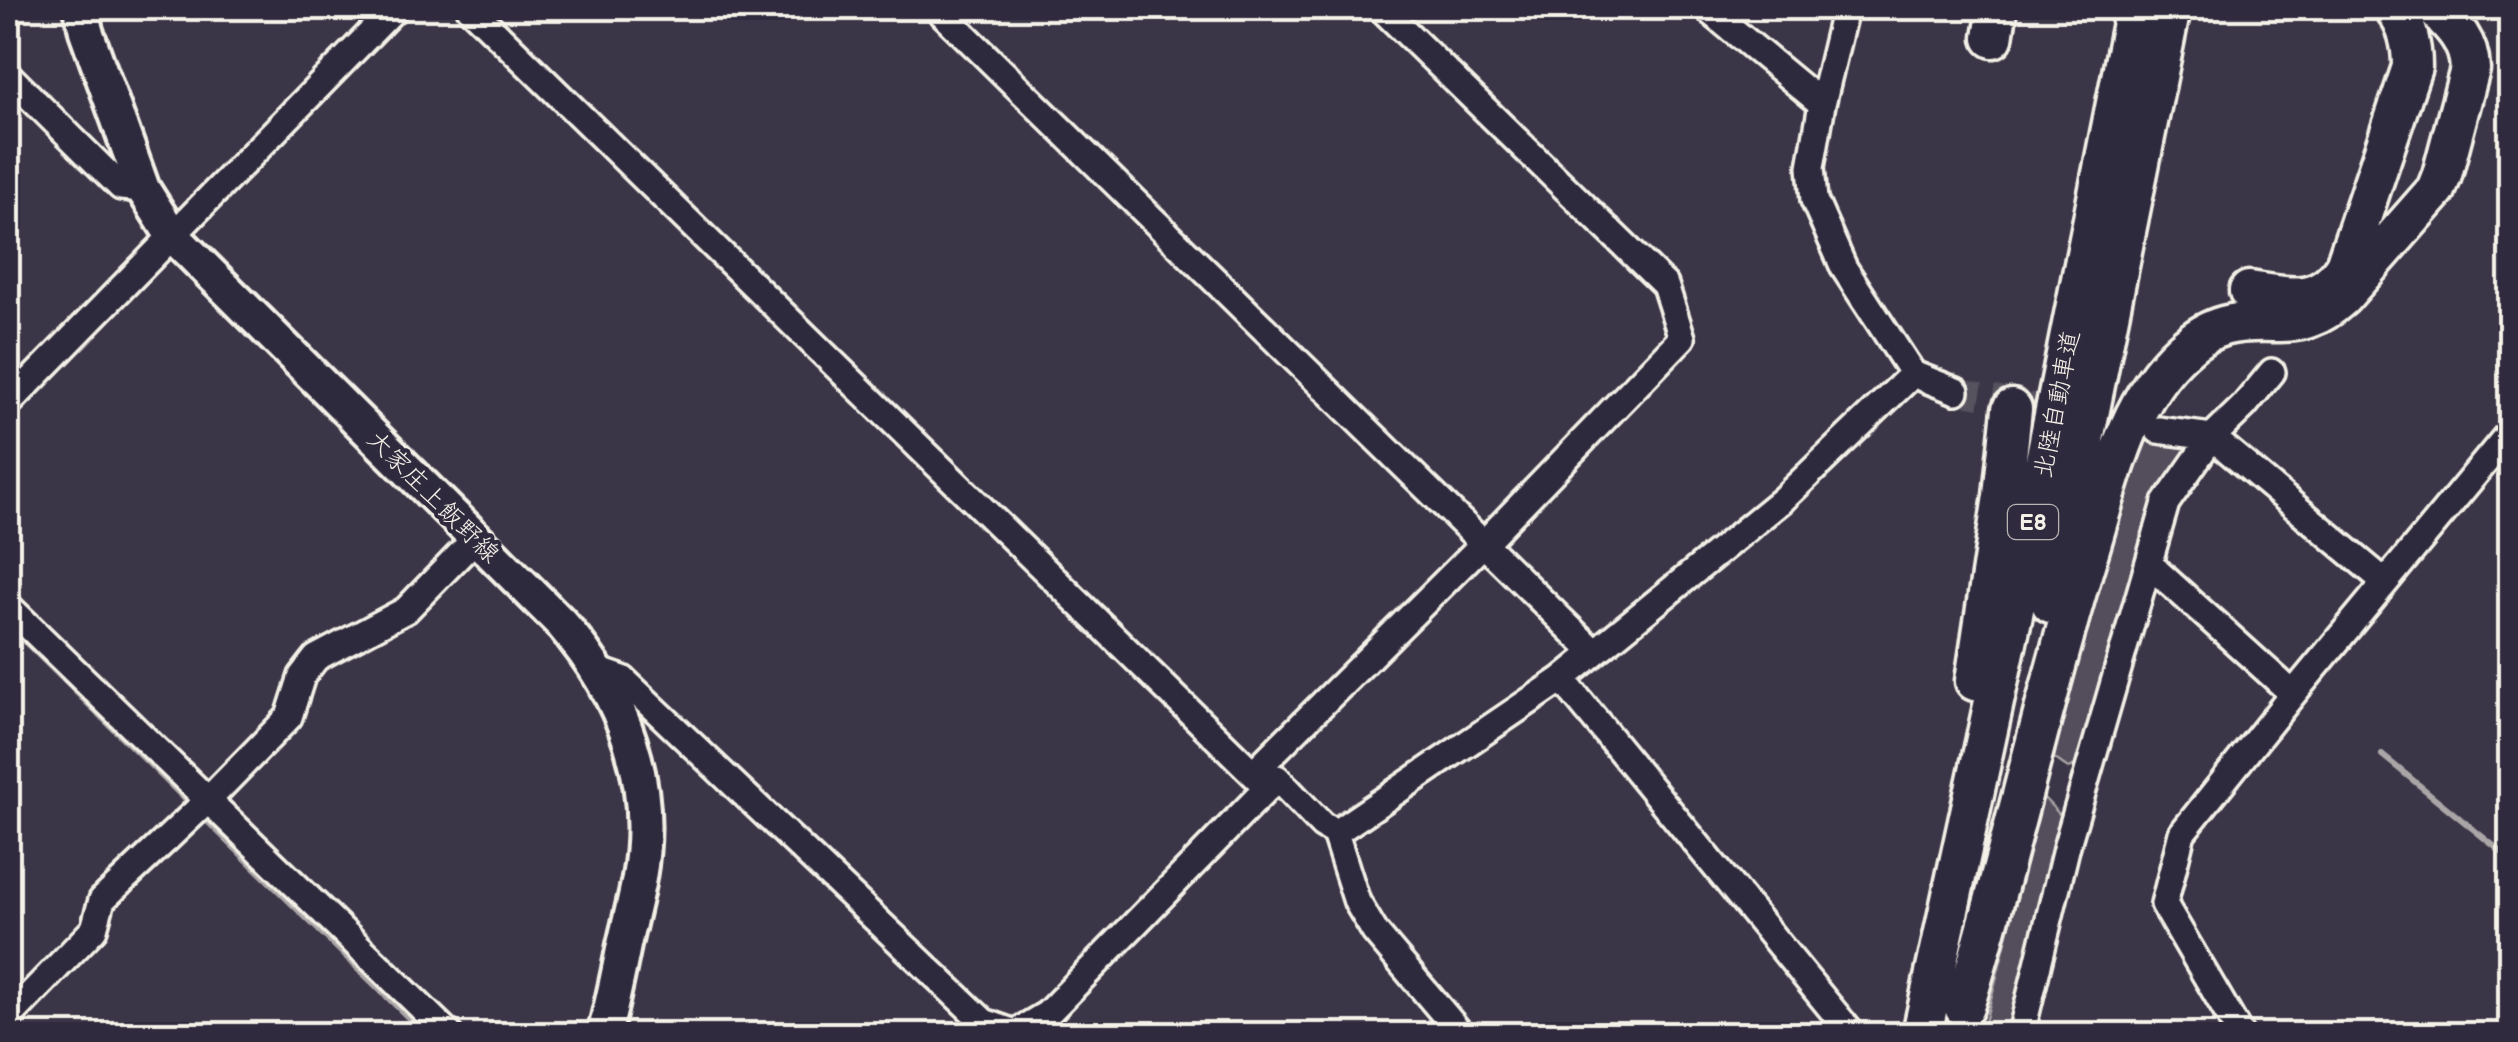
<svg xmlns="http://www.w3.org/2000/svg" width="2518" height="1042" font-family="'Balsamiq Sans','Klee One',sans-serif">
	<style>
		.green { fill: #534e5c; stroke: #a4a0a2; stroke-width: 2.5 }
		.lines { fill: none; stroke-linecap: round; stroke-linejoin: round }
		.stream { stroke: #aaa6a7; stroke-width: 6 }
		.minor-tunnel { stroke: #57525f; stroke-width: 25; stroke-dasharray: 25 12; stroke-linecap: butt }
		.minor-casing { stroke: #f4f1e8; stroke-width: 32 }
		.major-casing { stroke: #f4f1e8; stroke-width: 40 }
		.highway-casing { stroke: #f4f1e8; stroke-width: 45 }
		.minor { stroke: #2f2a3d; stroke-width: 25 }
		.major { stroke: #2f2a3d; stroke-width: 32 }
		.highway { stroke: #2f2a3d; stroke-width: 38 }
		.labels { text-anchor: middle; stroke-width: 8; stroke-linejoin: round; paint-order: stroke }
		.shield { fill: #2f2a3d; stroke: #b9b5b5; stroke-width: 2.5 }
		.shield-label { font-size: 22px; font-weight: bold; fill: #f4f1e8 }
		.street-label { font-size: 25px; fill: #f4f1e8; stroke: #2f2a3d }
	</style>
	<rect width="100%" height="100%" fill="#3b3647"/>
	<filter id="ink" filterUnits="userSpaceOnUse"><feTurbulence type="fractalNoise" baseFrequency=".01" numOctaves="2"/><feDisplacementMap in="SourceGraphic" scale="20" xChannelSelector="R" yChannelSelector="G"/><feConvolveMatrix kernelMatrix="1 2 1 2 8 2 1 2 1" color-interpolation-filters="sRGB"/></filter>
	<g filter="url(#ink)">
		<!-- green -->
		<path class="green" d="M2142,434L2186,442L2190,453L2081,763L2068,768L2054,758L2071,668Z
			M2043,797L2064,819L2010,1034H1982Z"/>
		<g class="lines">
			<!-- stream -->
			<path class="stream" d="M8,625L192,806
				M2382,755L2510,859
				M201,815L425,1034"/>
			<!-- minor-tunnel -->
			<path class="minor-tunnel" d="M1956,391L2142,427"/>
			<!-- minor casing -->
			<g class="minor-casing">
				<path id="minor" d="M470,8L1268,788
					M937,8L1594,652
					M1706,8L1822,104
					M1845,8L1822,104L1811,167L1814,200L1844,268L1913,374L1956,391
					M8,75L121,187L143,189
					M8,404L395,8
					M2158,430L2212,437L2385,582
					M2149,564L2293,694
					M8,606L449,1034
					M597,670L623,679L984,1022L1015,1033L1047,1014L1277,778L1322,825L1335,833L1357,902L1375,932L1461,1034
					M1562,679L1852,1034
					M1253,773L1484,543L1682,338L1665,285L1381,8
					M1335,833L1562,679L1782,500L1913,374
					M8,1018L94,929L102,900L207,801L289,717L302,676L316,658L406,610L476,538
					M2021,1034L2067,845L2166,503L2212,437L2244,406L2272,372
					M2240,1034L2164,904L2182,833L2293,694L2510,432"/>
			</g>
			<!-- major casing -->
			<g class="major-casing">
				<path id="major" d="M81,8L86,31L143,189L172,235L562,624C624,696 656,782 639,878C635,900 629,923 624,945C618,975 612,1005 604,1034"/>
			</g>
			<!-- highway casing -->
			<g class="highway-casing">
				<path id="highway" d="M1993,38L1998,8
					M2249,291C2289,297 2320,307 2345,266L2412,67C2412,45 2408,26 2394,8
					M2051,603L2171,8
					M1975,681L2003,496L2012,409
					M1964,1007C2009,859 2041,708 2086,561C2109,488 2124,403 2183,350C2212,323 2235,321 2274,322C2287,322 2299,322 2311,317C2323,313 2333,305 2342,297L2436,190L2442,175L2470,69C2469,41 2453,26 2435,8
					M1922,1034L2031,531L2135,8"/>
			</g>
			<!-- minor -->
			<use href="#minor" class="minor"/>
			<!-- major -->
			<use href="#major" class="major"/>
			<!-- highway -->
			<use href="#highway" class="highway"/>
		</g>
	</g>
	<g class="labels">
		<!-- shield labels -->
		<rect class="shield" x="2008" y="505" width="50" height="34" rx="8"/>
		<g class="shield-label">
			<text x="2033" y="530">E8</text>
		</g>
		<!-- street labels -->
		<g class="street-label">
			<text transform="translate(2056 404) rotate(-79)" y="9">北陸自動車道</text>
			<text transform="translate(434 496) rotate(45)" y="9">大家庄上飯野線</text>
		</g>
	</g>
	<!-- margin -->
	<rect width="2518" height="1042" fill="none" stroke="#2f2a3d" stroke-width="40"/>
	<rect x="20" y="20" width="2478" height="1002" fill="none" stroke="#f4f1e8" stroke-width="4" filter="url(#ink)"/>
</svg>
